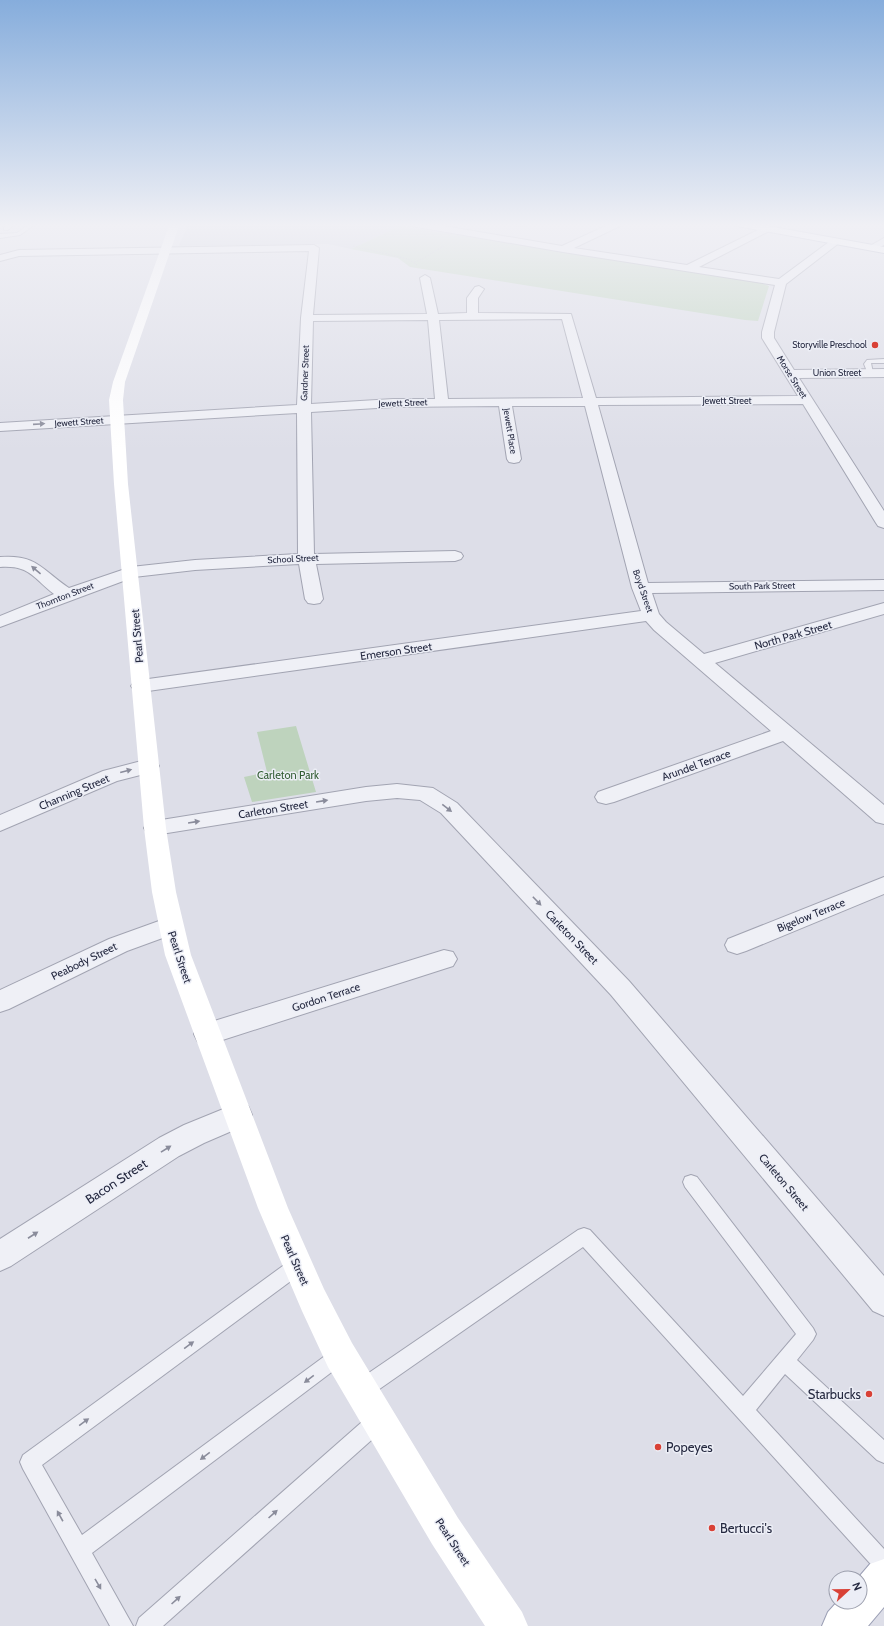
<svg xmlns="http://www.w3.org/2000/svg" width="884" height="1626" font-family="Cabin,sans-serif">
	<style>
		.built { fill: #cacdda }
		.green { fill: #bed3bd }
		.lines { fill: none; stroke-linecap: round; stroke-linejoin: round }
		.lane-casing { stroke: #a2a4b2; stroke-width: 2 }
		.street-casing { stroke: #a2a4b2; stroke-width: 2 }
		.primary-casing { stroke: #9b9fb5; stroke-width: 2 }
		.path { stroke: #babcc7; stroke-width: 1; stroke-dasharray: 1.5 1.5; stroke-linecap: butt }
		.lane { fill: #eff0f6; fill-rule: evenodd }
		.street { fill: #eff0f6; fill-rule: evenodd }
		.secondary { fill: #fff; fill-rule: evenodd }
		.primary { fill: #fff; fill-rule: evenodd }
		.oneway { fill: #8a8c9b }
		.poi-dot { fill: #d94136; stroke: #eceef6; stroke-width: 1.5 }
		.labels { text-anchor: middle; stroke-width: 3; stroke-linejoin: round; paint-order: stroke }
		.far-poi-label { font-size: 9px; fill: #252940; stroke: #eceef6; text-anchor: end }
		.far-street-label { font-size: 9px; fill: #252940; stroke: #eceef6 }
		.street-label { font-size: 11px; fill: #252940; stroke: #eceef6 }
		.park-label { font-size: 11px; fill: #315c32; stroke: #eceef6 }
		.near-street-label { font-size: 13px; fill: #252940; stroke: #eceef6 }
		.near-poi-label { font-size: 13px; fill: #252940; stroke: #eceef6; text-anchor: start }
	</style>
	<rect width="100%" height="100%" fill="#dddee8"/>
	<!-- built -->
	<path class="built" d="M189,223H388L400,226L351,249L328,244L180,246L179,245Z"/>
	<!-- green -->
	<path class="green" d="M400,226L761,283L769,286L758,321L745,320L410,267L398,258L351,249Z
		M296,726L316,792L252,802L244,777L267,772L257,732Z"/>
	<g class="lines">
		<!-- lane casing -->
		<g class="lane-casing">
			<path id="lane" d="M10,223H16L8,230H4V228Z
				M31,223H37L20,235L0,238V234L17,233Z
				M884,359V363H871L873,373L868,374L864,364L867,360Z
				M691,1175L697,1177L813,1328L816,1334L813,1340L797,1360L884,1440V1463L877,1460L785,1374L756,1410L884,1549V1574L877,1571L583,1247L368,1397L361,1399L354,1397L352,1390L354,1383L578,1230L584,1228L590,1230L743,1396L796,1334L685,1187L683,1182L685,1177Z
				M297,1258L303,1260L306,1266L303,1272L42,1465L82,1535L333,1350L339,1347L345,1350L348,1356L345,1362L92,1553L133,1626H110L23,1469L20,1462L23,1455L291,1260Z
				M378,1411L385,1414L388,1421L385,1428L163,1626H136L139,1618L371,1414Z"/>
		</g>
		<!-- street casing -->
		<g class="street-casing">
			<path id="street" d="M406,223H426L562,246L612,223H624L622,225L574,248L687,265L766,226L771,229L769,231L699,267L779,279L833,239H839L841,241L839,243L786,284L774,332V338L794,370L884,369V377L799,378L884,511V528L878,526L876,523L803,404L598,405L648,583L884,580V590L652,593L659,614L666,622L704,654L884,603V614L715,663L884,805V824L876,822L783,741L614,802L606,804L598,802L595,797L598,792L771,731L654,630L646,621L141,692L134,690L131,686L134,682L141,680L641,611L632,588L585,406H512L521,459L519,462L514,463L509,462L507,459L499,406L393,407L311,412L314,554L455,551L461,553L463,556L461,559L455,561L316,564L323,599L320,603L314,604L308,603L305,599L299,564L195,570L134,577L0,627V616L54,594C33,578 30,565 0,567V557C37,554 42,570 69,588L131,567L195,560L298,554L297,413L0,431V423L297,405L301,318L309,251L19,256L0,261V255L19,250L314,245L319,248L313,315L427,314L420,278L425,275L430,278L438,314L467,313V298L475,287L479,286L484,289L478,298V313L571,314L596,398L798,396L762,338V332L775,285L563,252L411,226ZM562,319L583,398L448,399L439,320ZM428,320L435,399H393L311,404L313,321Z
				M513,223H531C527,227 517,227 513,223Z
				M884,238V245L873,250L868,247Z
				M149,759L156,761L159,766L156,771L117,781L0,831V815L103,771Z
				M397,784L433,788L457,803L629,981L884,1276V1316L873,1311L611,995L441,813L420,800L397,798L366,801L155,835L147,833L144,828L147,823L155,821L366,787Z
				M884,877V894L746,951L737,954L728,951L725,945L728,939Z
				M170,917L179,920L182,926L179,932L127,951L9,1009L0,1012V990L109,939Z
				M444,950L453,952L457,959L453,966L207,1045L198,1042L194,1034L198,1026Z
				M238,1103L248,1106L252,1115L248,1124L204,1143L179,1156L11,1266L0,1271V1239L159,1138L184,1125Z"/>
		</g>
		<!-- primary casing -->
		<g class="primary-casing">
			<path id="primary" d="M732,223H751L884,247V253L737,226Z
				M884,1559V1607L868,1626H822L828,1612L837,1602H860V1578H858L870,1564Z"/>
		</g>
		<!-- path -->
		<path class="path" d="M353,246L408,259L417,265
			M414,262C423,260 434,251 444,246"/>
		<!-- lane -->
		<use href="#lane" class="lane"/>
		<!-- street -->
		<use href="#street" class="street"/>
		<!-- secondary -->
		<path class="secondary" d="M170,223H180L125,382L123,400L128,484L166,828L176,892L191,955L288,1208L324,1289L352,1343L458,1518L522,1612L528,1626H485L432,1544L328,1367L302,1311L258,1208L165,955L152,892L144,828L114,484L109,400L113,382Z"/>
		<!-- primary -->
		<use href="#primary" class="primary"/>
	</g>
	<!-- one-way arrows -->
	<defs><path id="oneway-solid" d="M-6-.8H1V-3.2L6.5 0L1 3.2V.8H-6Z"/></defs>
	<g class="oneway">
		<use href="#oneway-solid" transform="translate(39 424) rotate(-4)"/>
		<use href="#oneway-solid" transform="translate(36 570) rotate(-140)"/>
		<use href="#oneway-solid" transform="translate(126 771) rotate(-15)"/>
		<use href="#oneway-solid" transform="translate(322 801) rotate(-9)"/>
		<use href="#oneway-solid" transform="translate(447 808) rotate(38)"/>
		<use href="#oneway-solid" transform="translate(194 822) rotate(-9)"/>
		<use href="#oneway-solid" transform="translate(537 901) rotate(46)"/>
		<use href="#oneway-solid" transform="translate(166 1149) rotate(-32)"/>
		<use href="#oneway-solid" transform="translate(33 1235) rotate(-33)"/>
		<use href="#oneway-solid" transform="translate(189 1345) rotate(-36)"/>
		<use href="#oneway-solid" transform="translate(309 1379) rotate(143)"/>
		<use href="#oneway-solid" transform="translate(84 1422) rotate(-36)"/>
		<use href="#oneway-solid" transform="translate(205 1456) rotate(143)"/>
		<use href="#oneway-solid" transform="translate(273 1514) rotate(-42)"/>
		<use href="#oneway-solid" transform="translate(60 1516) rotate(-119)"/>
		<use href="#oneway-solid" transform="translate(98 1584) rotate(60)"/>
		<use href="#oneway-solid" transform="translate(176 1600) rotate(-42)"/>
	</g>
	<!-- sky -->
	<linearGradient id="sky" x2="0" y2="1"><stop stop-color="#86addc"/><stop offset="0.5" stop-color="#f0f0f5"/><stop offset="1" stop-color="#f0f0f5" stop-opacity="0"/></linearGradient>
	<rect width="884" height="450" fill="url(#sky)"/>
	<!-- markers -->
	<g class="poi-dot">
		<circle cx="875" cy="345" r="4"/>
		<circle cx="869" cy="1394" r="4"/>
		<circle cx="658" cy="1447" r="4"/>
		<circle cx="712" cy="1528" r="4"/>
	</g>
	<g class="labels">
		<!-- far-poi labels -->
		<g class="far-poi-label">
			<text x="867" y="348">Storyville Preschool</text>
		</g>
		<!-- far-street labels -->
		<g class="far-street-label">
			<text transform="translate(305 373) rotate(-88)" y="3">Gardner Street</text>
			<text x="837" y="376">Union Street</text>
			<text transform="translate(792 377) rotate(58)" y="3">Morse Street</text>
			<text x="727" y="404">Jewett Street</text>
			<text transform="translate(403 403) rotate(-2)" y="3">Jewett Street</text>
			<text transform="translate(79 422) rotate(-4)" y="3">Jewett Street</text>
			<text transform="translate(510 431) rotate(81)" y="3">Jewett Place</text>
			<text transform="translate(293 559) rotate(-3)" y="3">School Street</text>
			<text transform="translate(762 586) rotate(-1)" y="3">South Park Street</text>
			<text transform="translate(643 591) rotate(71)" y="3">Boyd Street</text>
			<text transform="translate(65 596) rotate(-21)" y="3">Thornton Street</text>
		</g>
		<!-- street labels -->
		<g class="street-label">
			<text transform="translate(793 635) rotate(-16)" y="4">North Park Street</text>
			<text transform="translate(137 636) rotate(-95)" y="4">Pearl Street</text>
			<text transform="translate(396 651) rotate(-8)" y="4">Emerson Street</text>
			<text transform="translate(696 765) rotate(-20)" y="4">Arundel Terrace</text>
			<text transform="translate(74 792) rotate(-23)" y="4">Channing Street</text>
			<text transform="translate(273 809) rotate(-9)" y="4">Carleton Street</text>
			<text transform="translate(811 915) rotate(-22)" y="4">Bigelow Terrace</text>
			<text transform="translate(572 937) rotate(46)" y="4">Carleton Street</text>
			<text transform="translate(180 957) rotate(72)" y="4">Pearl Street</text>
			<text transform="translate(84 961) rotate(-26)" y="4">Peabody Street</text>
			<text transform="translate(326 997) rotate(-18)" y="4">Gordon Terrace</text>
			<text transform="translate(784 1182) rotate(50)" y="4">Carleton Street</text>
			<text transform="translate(295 1260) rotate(66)" y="4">Pearl Street</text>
			<text transform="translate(453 1542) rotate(57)" y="4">Pearl Street</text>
		</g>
		<!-- park labels -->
		<g class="park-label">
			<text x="288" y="779">Carleton Park</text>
		</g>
		<!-- near-street labels -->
		<g class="near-street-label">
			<text transform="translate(116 1181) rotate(-33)" y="5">Bacon Street</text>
		</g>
		<!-- near-poi labels -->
		<g class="near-poi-label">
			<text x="861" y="1399" text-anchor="end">Starbucks</text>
			<text x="666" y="1452">Popeyes</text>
			<text x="720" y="1533">Bertucci's</text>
		</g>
	</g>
	<!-- north arrow -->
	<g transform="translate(848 1590) rotate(68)"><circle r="19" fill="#eceef6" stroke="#9c9fad"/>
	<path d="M0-3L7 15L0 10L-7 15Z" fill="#d94136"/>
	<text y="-6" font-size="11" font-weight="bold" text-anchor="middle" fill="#252940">N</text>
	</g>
</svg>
